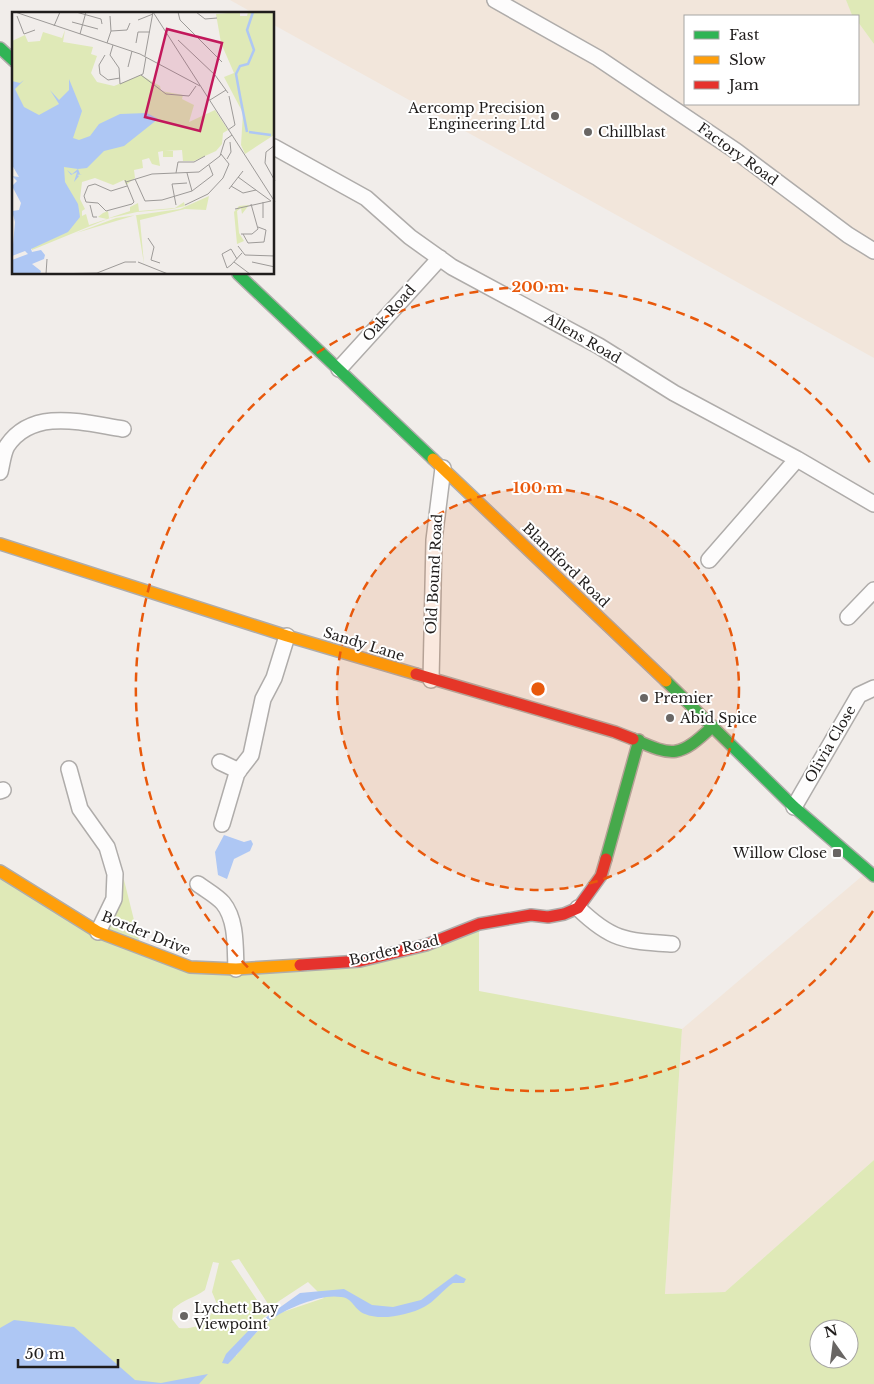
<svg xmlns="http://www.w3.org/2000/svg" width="874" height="1384" font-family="'Libre Baskerville',serif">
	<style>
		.industrial { fill: #f2e6db }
		.green { fill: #dfe9b7; fill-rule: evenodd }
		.water { fill: #aec7f4 }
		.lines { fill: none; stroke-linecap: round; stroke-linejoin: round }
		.street-casing { stroke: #afacaa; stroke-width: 18 }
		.fast-casing { stroke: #afacaa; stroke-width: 14 }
		.slow-casing { stroke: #afacaa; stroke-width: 14 }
		.jam-casing { stroke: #afacaa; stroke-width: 14 }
		.street { stroke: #fdfcfc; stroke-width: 15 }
		.fast { stroke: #30b455; stroke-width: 11 }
		.slow { stroke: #ff9f0a; stroke-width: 11 }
		.jam { stroke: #e5322d; stroke-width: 11 }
		.ring { fill: none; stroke: #e8590c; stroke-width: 2.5; stroke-dasharray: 9 6 }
		.poi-dot { fill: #696664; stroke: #fff; stroke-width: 2 }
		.labels { text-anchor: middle; stroke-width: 4; stroke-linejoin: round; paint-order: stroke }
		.poi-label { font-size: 14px; fill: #201d1c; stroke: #fff; text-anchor: start }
		.street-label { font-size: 14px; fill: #201d1c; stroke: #fff }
		.inset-river { fill: none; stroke: #aec7f4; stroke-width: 2.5 }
		.inset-road { fill: none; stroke: #9d9a98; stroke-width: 1 }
		.view { fill: #c2185b; fill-opacity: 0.15; stroke: #c2185b; stroke-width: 2.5 }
		.inset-edge { fill: none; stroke: #201d1c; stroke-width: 2.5 }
		.centre { fill: #e8590c; stroke: #fff; stroke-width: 2.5 }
		.ring-label { font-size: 15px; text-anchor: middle; font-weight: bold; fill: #e8590c; stroke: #fff; stroke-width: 4; stroke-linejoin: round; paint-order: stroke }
	</style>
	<rect width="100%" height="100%" fill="#f1edea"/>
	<!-- industrial -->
	<path class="industrial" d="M230,0H846L853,16H685V104H858V22L874,44V358L274,25V14H255Z
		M868,871L874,876V1160L725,1292L665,1294L682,1029Z"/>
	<!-- green -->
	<path class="green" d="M846,0H874V44L858,22V16L852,15Z
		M0,871L98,931L115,874L124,880L141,948L190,967L360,961L479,924V991L682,1029L665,1294L725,1292L874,1160V1384H0ZM239,1259L270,1307L308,1282L324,1298L277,1314L247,1341L236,1356L239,1341L267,1315L231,1261ZM213,1262L219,1263L212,1292L217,1304C209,1321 199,1330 179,1328L172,1319L173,1309C184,1299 194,1298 205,1290ZM819,1329H849V1359H819Z"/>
	<!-- water -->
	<path class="water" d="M224,835L244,842L251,840L253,844L250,851L234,859L227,879L218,875L215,852Z
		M456,1274L466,1279L464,1283H453C443,1290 434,1302 424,1307C409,1315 381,1321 365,1314C354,1310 353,1298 341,1297C328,1295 316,1299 304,1303C261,1319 257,1334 228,1364L222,1363L226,1354L250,1329L300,1293L344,1289L372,1305L393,1307L421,1300Z
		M14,1320L74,1327L135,1380L161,1383L208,1374L199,1384H0V1328Z"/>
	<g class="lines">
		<!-- street casing -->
		<g class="street-casing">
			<path id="street" d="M495,0L598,58L736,151L848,235L874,251
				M274,147L366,198L410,237L452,267L599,346L674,393L797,459L874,504
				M339,369L440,258
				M0,472C2,464 3,453 7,446C33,407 84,423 123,429
				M709,560L797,459
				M848,617L874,590
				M431,680L434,540L443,468
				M220,762L239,771
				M69,769L80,809L107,847L115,874L114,899L98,932
				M0,791L3,790
				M794,807L859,695L874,688
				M222,824L237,773L251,755L263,699L274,678L287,636
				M198,884C206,890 217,896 223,903C237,920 235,949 236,969
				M578,908C612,941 626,941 672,944"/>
		</g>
		<!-- fast casing -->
		<g class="fast-casing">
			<path id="fast" d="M0,48L14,61
				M238,274L433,459
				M666,681L794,807L874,876
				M633,739C674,757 679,758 713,726
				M606,859L639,740"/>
		</g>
		<!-- slow casing -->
		<g class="slow-casing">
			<path id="slow" d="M433,459L666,681
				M0,544L287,636L416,674
				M0,871L98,932L190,967L236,969L300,965"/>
		</g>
		<!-- jam casing -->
		<g class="jam-casing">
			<path id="jam" d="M416,674L615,732L633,739
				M300,965L360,961L426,945L479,924L531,915L548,917L564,914L578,908L601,876L606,859"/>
		</g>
		<!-- street -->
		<use href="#street" class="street"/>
		<!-- fast -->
		<use href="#fast" class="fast"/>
		<!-- slow -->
		<use href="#slow" class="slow"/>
		<!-- jam -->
		<use href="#jam" class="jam"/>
	</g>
	<!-- distance rings -->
	<circle cx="538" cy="689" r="201" fill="#e8590c" fill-opacity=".12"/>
	<g class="ring">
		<circle cx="538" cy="689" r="201"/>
		<path d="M873 911A402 402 0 1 1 873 467"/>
	</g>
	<!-- markers -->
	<g class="poi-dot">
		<circle cx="555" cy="116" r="5"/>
		<circle cx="588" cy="132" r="5"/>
		<circle cx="644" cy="698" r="5"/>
		<circle cx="670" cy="718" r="5"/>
		<rect x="832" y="848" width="10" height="10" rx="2.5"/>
		<circle cx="184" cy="1316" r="5"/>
	</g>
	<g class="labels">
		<!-- poi labels -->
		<g class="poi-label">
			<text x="545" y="113" text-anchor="end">Aercomp Precision<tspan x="545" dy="16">Engineering Ltd</tspan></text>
			<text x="598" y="137">Chillblast</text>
			<text x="654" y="703">Premier</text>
			<text x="680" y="723">Abid Spice</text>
			<text x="827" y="858" text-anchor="end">Willow Close</text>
			<text x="194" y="1313">Lychett Bay<tspan x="194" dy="16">Viewpoint</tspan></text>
		</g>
		<!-- street labels -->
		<g class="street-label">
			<text transform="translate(738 154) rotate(36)" y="5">Factory Road</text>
			<text transform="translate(389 313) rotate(-48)" y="5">Oak Road</text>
			<text transform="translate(583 338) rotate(30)" y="5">Allens Road</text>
			<text transform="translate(566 565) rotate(44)" y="5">Blandford Road</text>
			<text transform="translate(434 574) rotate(-87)" y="5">Old Bound Road</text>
			<text transform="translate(364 644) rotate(17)" y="5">Sandy Lane</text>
			<text transform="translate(830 744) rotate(-60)" y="5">Olivia Close</text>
			<text transform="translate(146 933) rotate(22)" y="5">Border Drive</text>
			<text transform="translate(394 950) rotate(-13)" y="5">Border Road</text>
		</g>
	</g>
	<!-- overview -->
	<g transform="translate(12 12)">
		<rect width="262" height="262" fill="#f1edea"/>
		<path d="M228,0V4H235L236,0H262V123L233,142L229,133L231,101L212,65L222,61L209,31L204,2ZM53,18L51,30L81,35L79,42L85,44L79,61L85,70L102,74L129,63L148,74L149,79L171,83L170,87L182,93L177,110L203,98L216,118L211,121L210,132L204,139L182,149H171L170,138L152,139H161V145H151V139L146,140L148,154L140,152L137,146L130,148L131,156L122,158L123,166L114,173L112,168L101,173L83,166L70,170L68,187L73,197L70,199V204L74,202L77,213L95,207L86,205L91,201L96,199L97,206L118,199V195L126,191L127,199L163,196L172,190L173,194L160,197L125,200L98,206L20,238L0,118V29L13,23L16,30L28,29L31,20L50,26ZM197,184L194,198L173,197L128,208L132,252L124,203L64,221L104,206L168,197ZM237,193L230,202L229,196L225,199L227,221L232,229L225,232L222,200L227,194Z" fill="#dfe9b7"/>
		<path d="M57,67L70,99L61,126L67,128L78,124L87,112L108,102L135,101L146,107L112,134L92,139L75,156L66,157L68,162H65H70L65,163L67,164L62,170L65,160L59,163L55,158L60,162L66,157L52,155L53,170L66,192L68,205L56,220L19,237L20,240L29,238L33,243L32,247L20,252L29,259L28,262H0V248L16,242L13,239L0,244L3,210L0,199L7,198L9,191L0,174L5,169L0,164L7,165L0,153V69L8,71L12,68L3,77L12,95L27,103L47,92L38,78L47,88L57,78Z" fill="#aec7f4"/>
		<path class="inset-river" d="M228,84L224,62L228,54L236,52L242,38L235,18L241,0M228,84L235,120M237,120L259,123"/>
		<path class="inset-road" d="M3,0L128,42L188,74M64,0L89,7L90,12M141,0L263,190M166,0L168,8L210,50M184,0L193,7L205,6M5,4L12,22L23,18M98,4L99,19M126,8L141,2M60,10L86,17M42,14L48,0M68,22L74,0M166,28L203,63L216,81M95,31L99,19L115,18L118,11M124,31L126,20H138M101,33L98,43L107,56L108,72L131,62L134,45M93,43L87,53L88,62L96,68L108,66M133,44L141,0M116,55L120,39M129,63L154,82L177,84L184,74M198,88L214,78M216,118L223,113L217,84M263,133L254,140L253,151L263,169M215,147L219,140L218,130M164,161L166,150H182L193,144M175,161L180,179M226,165L259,189M123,167L133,189L150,188M113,168L122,190L120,192L94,199L86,191L74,190L72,184L76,174L83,172L99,179L115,174M114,170L140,162L187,160L208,144L213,128L220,123M219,174L231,181L244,178M217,177L231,159M150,188L180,179L201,163L197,153M78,193L81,205H85M164,193L160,172L175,171M173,193L196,182L211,166L217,152L209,142M223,197L259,189M251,206V190M229,222H240L246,217L239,192M231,222L236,231L252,230L254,218L246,215M136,226L142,235L139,248L148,251M226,234L233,243L263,244M225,247L219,237L210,242L215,256L219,253L230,241M126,250L156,262M222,250L238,262M240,250L263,255M34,262L35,247M38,262L85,261L113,250H124"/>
		<path class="view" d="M155,17L210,31L188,119L133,105Z"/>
		<rect width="262" height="262" class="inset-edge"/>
	</g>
	<circle cx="538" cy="689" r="8" class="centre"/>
	<g class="ring-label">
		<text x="538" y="292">200 m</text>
		<text x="538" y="493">100 m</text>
	</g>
	<!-- legend -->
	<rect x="684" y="15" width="175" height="90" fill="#ffffff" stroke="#a6a5a4"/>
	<rect x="694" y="31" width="25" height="8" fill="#30b455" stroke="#a6a5a4"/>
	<text x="729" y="40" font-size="15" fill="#201d1c">Fast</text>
	<rect x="694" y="56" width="25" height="8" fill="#ff9f0a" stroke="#a6a5a4"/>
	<text x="729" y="65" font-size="15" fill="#201d1c">Slow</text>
	<rect x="694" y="81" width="25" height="8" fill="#e5322d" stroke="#a6a5a4"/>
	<text x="729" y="90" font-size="15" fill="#201d1c">Jam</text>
	<!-- north arrow -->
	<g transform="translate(834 1344) rotate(346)"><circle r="24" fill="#ffffff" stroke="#a6a5a4"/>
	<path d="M0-4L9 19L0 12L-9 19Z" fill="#696664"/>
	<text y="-8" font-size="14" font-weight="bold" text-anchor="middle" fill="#201d1c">N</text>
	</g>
	<!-- scale -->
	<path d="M18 1359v8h100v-8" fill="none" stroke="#201d1c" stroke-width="2.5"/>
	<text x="25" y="1359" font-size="15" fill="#201d1c" stroke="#ffffff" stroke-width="4" paint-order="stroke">50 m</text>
</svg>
